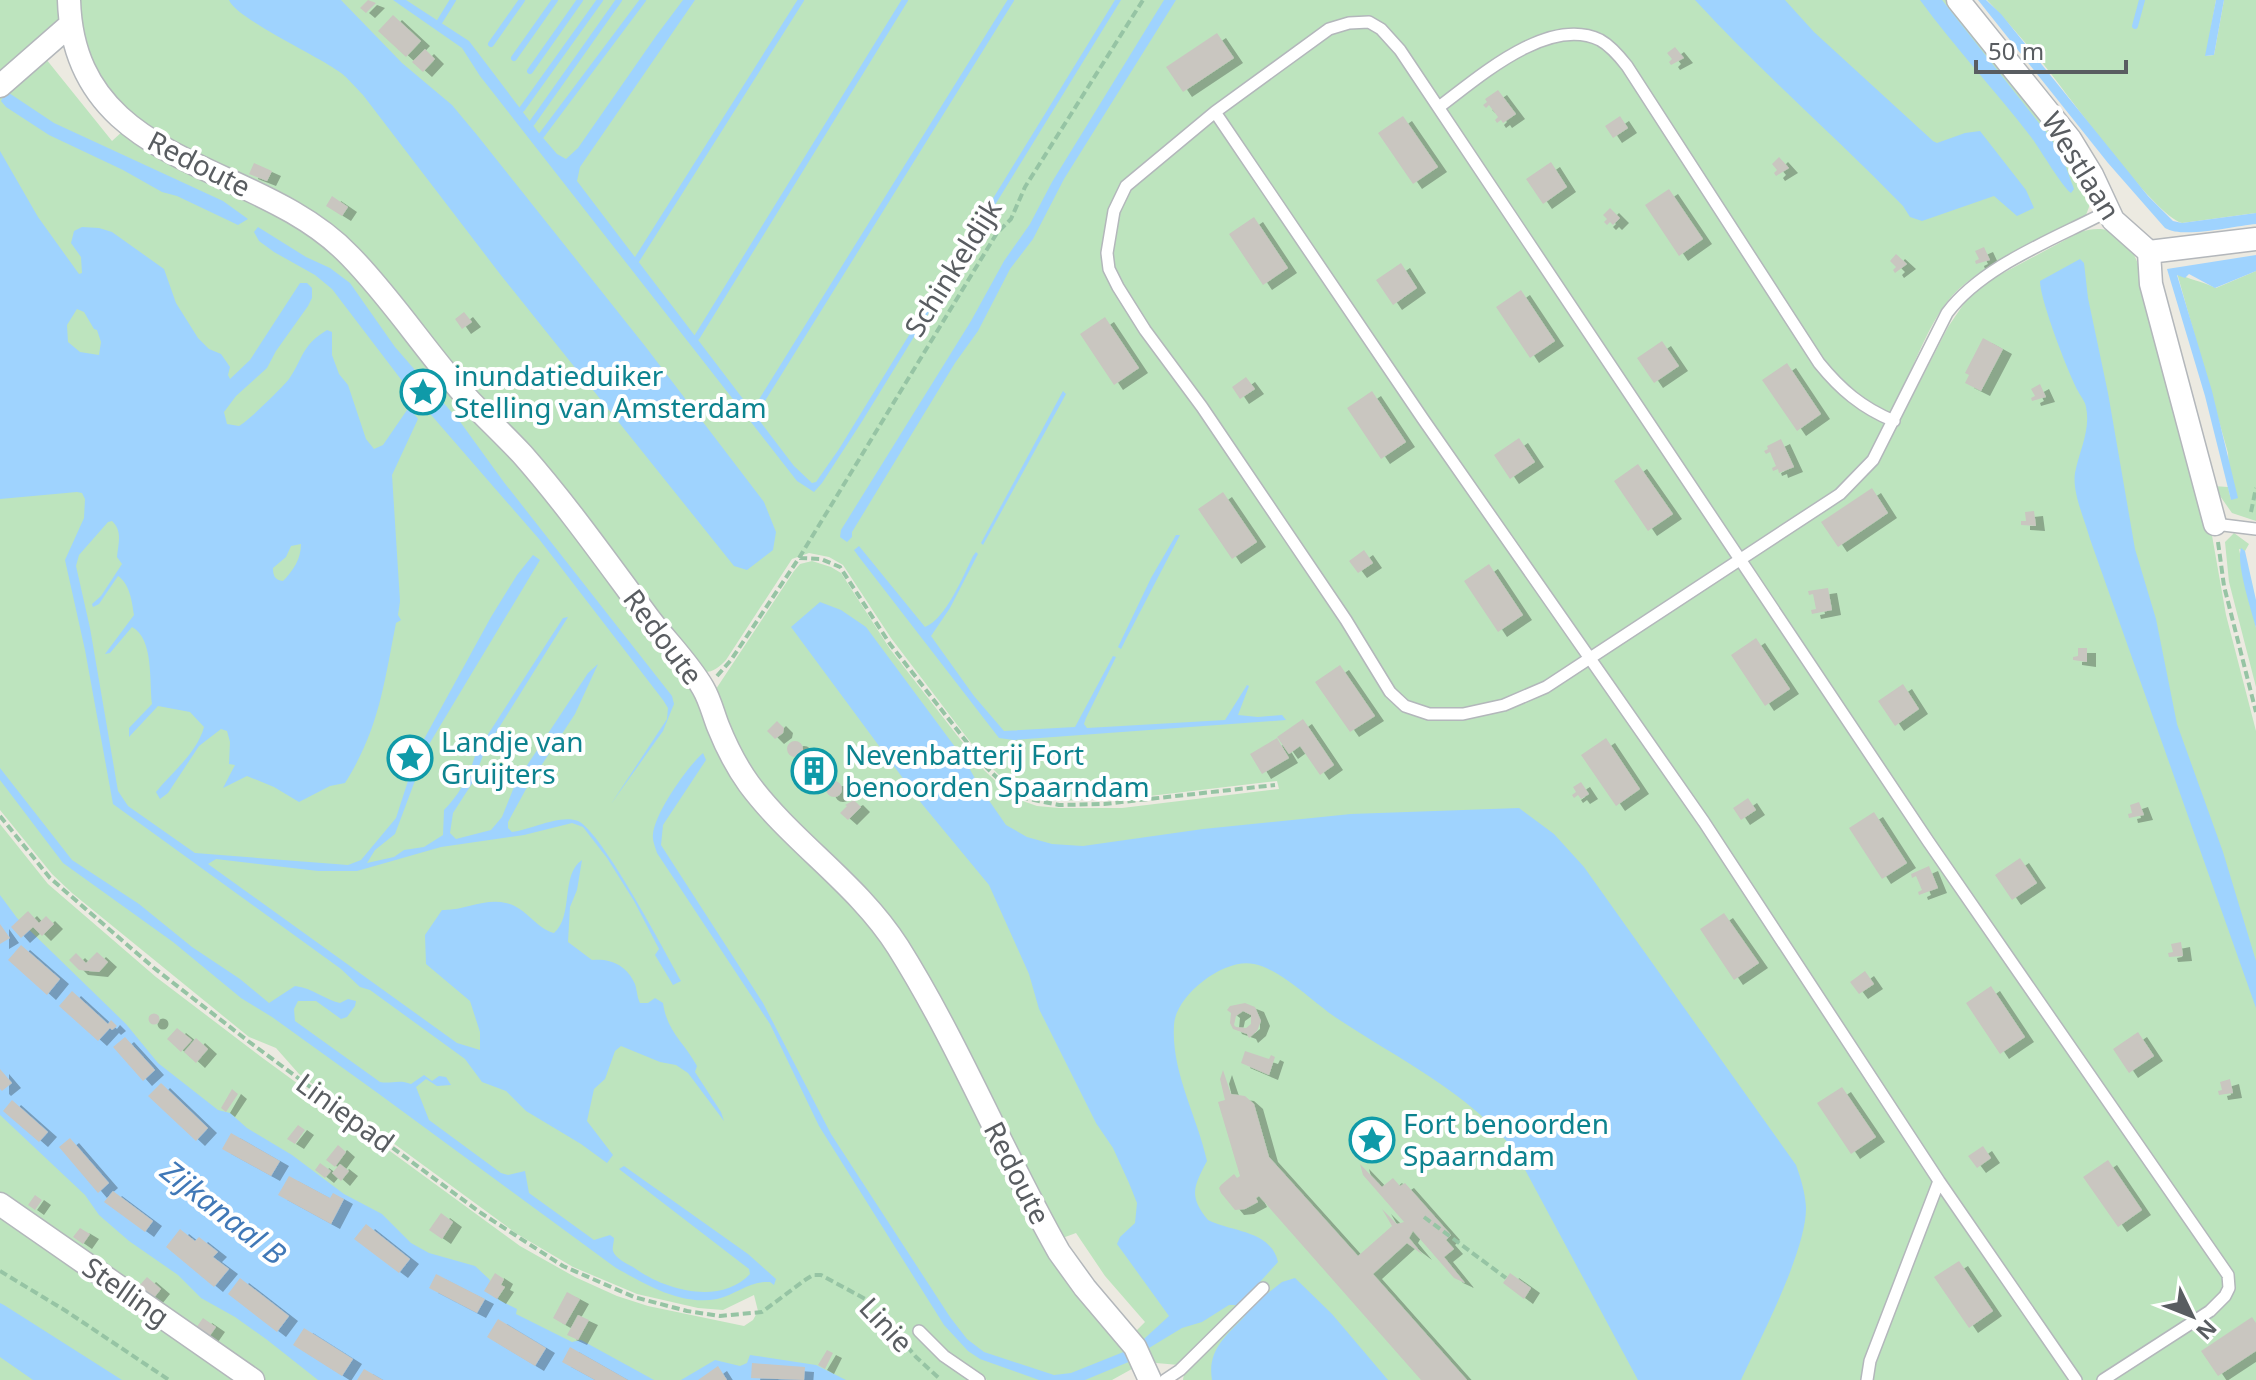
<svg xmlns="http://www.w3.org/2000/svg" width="2256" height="1380" font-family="'Noto Sans',sans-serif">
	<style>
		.green { fill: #bde4be }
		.water { fill: #9fd3fe; fill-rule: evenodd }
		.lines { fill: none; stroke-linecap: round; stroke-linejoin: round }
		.stream { stroke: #9fd3fe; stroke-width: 6 }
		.building { fill: #c9c6c0; fill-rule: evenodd; filter: url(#shadow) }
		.service-casing { stroke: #b3b7bb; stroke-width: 14 }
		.minor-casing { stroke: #b3b7bb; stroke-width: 25 }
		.path { stroke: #96c4a4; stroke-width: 4; stroke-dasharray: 8 4; stroke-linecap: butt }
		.service { stroke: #fff; stroke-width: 11 }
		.minor { stroke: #fff; stroke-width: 22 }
		.labels { text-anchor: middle; stroke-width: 8; stroke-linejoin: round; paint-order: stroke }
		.street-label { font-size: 28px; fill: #595d61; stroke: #fff }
		.culture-label { font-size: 28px; fill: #0d838f; stroke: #fff; text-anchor: start }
		.water-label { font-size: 30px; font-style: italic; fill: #4078b7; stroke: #fff }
	</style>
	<defs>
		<filter id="shadow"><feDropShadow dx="9" dy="5" stdDeviation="0" flood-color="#0004"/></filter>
	</defs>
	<rect width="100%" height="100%" fill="#eceae1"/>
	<!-- green -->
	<path class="green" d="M0,0H64C61,33 24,54 0,74Z
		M74,0H1951L2063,140L2092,199L2086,215L2079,220C2041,240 1972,268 1947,302C1928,326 1913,368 1899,396L1910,401L1948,327L1967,299L1994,278L2080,232C2110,223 2127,235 2138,264L2180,403L2210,524L2226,615L2256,731V1380H1183L1184,1373L1179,1365L1156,1363L1132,1335L1145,1322L1105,1276L1076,1233L1057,1240L912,961L766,795L720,711L716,689L794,571L800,564L812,561L831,567L841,573L890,649L984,770L1006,791L1020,800L1037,806L1059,808H1122L1279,789L1277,781L1133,798L1057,801L1024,793L1005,781L984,760L891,638L843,565L829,557L809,553L792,559L726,660C719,667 713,673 702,672L354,251L160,141L94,77Z
		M1987,0H2216L2206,56L2214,55L2224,0H2256V213L2182,223C2154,216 2065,90 2040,60C2023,40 2005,19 1987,0Z
		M46,59L112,141L124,130L319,233L520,460L695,688L723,749L874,921L1002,1152L1139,1365L1112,1380H987L975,1374L971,1380H262L0,1197V824L48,884L156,977L264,1059L520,1246L575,1277L617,1296L648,1306L744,1326L753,1320L758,1311L754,1295L723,1310L698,1308L637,1294L573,1267L517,1234L299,1074L276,1048L249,1037L72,893L52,874L0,810V92Z
		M2256,271V521L2232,513L2213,486L2228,487L2231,500L2228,453L2177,273C2189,280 2202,281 2216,288Z
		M2234,533L2249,544L2245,551L2239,549L2256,628V687L2229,582L2225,542Z
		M0,1211L244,1380H0Z"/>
	<!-- water -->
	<path class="water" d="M229,0H341L402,63L452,105L477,135L645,346L764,502L776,532L773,550L747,570L734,566L500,274L363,95C354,86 346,75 335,69C315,55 236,18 229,0Z
		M393,0H406L469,41L538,132L557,154L566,159L578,148L656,36L683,0H695L580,167L577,181L794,466L812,483L816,482L839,449L1115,0H1121L861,423L822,483L814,492L797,481L480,76L462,48Z
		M1164,0H1176L1064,179L1033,239L1010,269L978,331L955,363L852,532V537L847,542L840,537L841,530L971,321L1004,261L1030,224L1052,182Z
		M1695,0H1785L1814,32L1933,141L1937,143L1965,133L1980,131L2026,190L2034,208L2017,216L1994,196L1922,221L1910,217L1903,206C1835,136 1761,72 1695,0Z
		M1920,0H1942L2050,137L2063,159L2074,189L2071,193C2062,187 2040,149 2031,137C1995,90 1955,48 1920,0Z
		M1978,0H1986L2001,14L2148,196L2173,221L2182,223L2256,213V224C2233,226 2183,239 2165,228L2108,163Z
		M2216,0H2224L2214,55L2205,56Z
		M9,93L54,123L223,201L248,219L238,225L177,196L162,192L123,170L49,135L6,107L1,101L3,97Z
		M0,151L38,217L79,274L82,273L81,257L71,243L74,231L82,227L99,228L112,232L164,269L176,303L198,338L209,349L221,354L230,367L228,375L230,379L250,360L300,283H307L312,288V298L308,306L276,351L267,368L236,396L224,412L227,424L239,426C248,421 282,388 289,379C304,357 301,346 327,330L332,332V355L339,374L348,385L366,439L374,449L383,445L407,410L412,411L418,419L392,475L400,601L398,615L401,620L396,623C384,684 379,729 345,783L330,786L299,802L274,787L247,776L223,788L235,765L229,764L230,742L227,731L221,729L199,746L168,793L160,799L156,792C172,772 197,753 204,727L190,712L158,706L129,737V728L152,704C149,681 154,639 132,627L110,653L105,654L134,615C132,602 130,584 118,576L99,604L93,607L92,604L101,596L122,564L117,557C118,544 123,531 112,521L108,522L79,555L76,566L90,628L118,791L128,806L195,853L348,865L361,860L396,818L418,750L491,617L517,575L533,555L540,560L428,746L395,834L375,850L367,863L394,857L404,850L424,847L443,835L444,810C461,793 469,775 476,753L563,618L568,617L485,750L473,782L453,813L450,833L456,839L491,830L502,817L516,782L588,673L598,664L575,714L526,789L508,822V828L512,832C530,830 560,814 578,821C602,832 665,952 681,981L673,985L655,955L659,949L634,901L607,858L583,827L572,823L524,835L441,847L357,871H318L216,859L208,864L457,1043L480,1050V1032L470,1001L426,964L425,935L442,910C464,911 484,898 506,903C526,907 535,928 554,933C574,916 560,875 582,860L577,890L570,907L568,942L592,960C610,958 627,965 635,984C637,990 637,997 640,1003H648L655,998L663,1003C667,1032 684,1042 697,1066L695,1072L721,1112L724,1121L688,1073L676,1065L660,1062L621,1046L615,1051L605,1079L594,1089L587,1121L613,1155L607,1163L581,1144L526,1111L506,1091L482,1082L465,1059L370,990L360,987L341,969L113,804L85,650L65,560L84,518L85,499L82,493L77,492L0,499ZM77,309L84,312L94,329L97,330L101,342L99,355L80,352L68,342L67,325ZM301,544C301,559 293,571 283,581C275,580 273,576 273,568L286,557L291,546Z
		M258,227L306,257L330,268L350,283L395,347L461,423L503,481L672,696L674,704L663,731L611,804L667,719L668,708L663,700L539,539L406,386L332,289L315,275L274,252L259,241L254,232Z
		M2256,255V271L2215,288L2189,274L2185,278L2177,275L2212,391L2238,498L2231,500L2205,396L2167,269Z
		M2080,259L2084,263L2088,298L2108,393L2135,549L2156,619L2177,724L2223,852L2256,961V1008L2090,539C2085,520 2072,493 2075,473C2079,451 2091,430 2086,407C2085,401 2081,397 2078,391C2068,372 2040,300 2040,281Z
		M1063,391L1066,394L983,545L981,543Z
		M1176,535H1180L1126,639L1121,649L1118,647L1151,578Z
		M859,546L925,627C946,619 963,576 973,556L976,552L978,554L950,608L931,636L974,696L1004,731L1075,727L1113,656L1116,657L1086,718L1084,724L1087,728L1225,720L1247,685L1249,686L1238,715L1258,717L1282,715L1286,720L1014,740L999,738L859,557L854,550Z
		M2241,548L2245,551L2256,600V628C2251,609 2236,564 2241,548Z
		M820,602L841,610L866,627L964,759L981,789L1006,825L1027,837L1052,844L1083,846L1203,829L1351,814L1519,808L1554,834L1584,867L1796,1165C1801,1179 1805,1192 1806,1207C1807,1250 1760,1339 1741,1380H1638L1515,1151C1469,1092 1396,1058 1335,1017C1313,1002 1280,969 1254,964C1224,957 1175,996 1174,1025C1171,1072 1197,1116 1207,1161C1194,1186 1188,1196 1208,1220C1231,1232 1271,1230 1278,1262L1259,1283L1268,1293L1282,1282L1295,1278L1332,1314L1388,1380H1212C1207,1350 1226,1336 1245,1316L1235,1305H1229L1202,1322L1182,1328L1149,1348L1144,1339L1169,1316L1117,1244L1120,1237L1135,1223L1137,1203L1129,1183L1113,1148L1096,1123L1039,1009L1029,974L989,885L922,804L791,627Z
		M703,753L706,760L663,825L661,845L763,1003L831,1134L950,1317L967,1339L984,1352L1054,1375L1071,1373L1126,1351L1131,1361L1085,1380H1039L980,1359L968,1351L944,1325L819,1126L770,1024L657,853C655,846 652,840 653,834C655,813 687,767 703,753Z
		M0,768L72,860L139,904L192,947L240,979L269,1003L295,986C313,988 325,1000 340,1003L348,999L356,1001L355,1006L347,1017L341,1019L316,1001H298L294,1009L295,1021L380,1082C391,1084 399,1079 411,1084L424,1075L432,1081L439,1076L446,1077L451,1085L437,1086L426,1079L416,1087L429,1120L501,1173L508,1175L525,1171L529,1193L594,1240L610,1235L614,1238C614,1243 612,1247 613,1251C615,1258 627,1264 633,1267C664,1290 720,1306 750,1274L749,1269L619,1169L624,1166L748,1254L776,1279L774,1285L770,1282C749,1281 736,1295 717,1299C681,1306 645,1284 616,1268L379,1094L272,1017L241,998L173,942L63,863L0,780Z
		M0,895L17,918L126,1024L158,1063L218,1110L230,1113L247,1128L292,1155L344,1194L382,1214L411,1243L429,1253L475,1266L489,1279L499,1300L517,1309L516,1314L572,1342L581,1340L654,1380H318L266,1339L235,1317L201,1298L178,1275L129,1241L99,1215L85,1195L0,1115Z
		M0,1303L4,1305L122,1380H33L0,1357Z
		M750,1355L816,1365L846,1380H681L715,1360L740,1366L747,1363Z"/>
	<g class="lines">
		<!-- stream -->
		<path class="stream" d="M440,21L453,0
			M2135,26L2142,0
			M491,44L522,0
			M514,58L555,0
			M530,71L580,0
			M522,109L600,0
			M532,123L619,0
			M541,136L643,0
			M636,261L801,0
			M697,337L905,0
			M754,413L1011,0"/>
	</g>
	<!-- building -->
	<path class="building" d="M368,0L376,3L366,13L360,8Z
		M393,15L421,41L406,57L378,31Z
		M1217,33L1234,58L1183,92L1166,67Z
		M1675,47L1684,58L1671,65L1669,62L1672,59L1667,53Z
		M425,49L435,59L423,72L412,62Z
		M1498,90L1516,114L1503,123L1501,120L1497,123L1495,120L1498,117L1489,105L1486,108L1483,105L1487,102L1485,99Z
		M1403,116L1438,167L1413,184L1378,133Z
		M1620,116L1628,128L1613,138L1605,126Z
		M1779,157L1789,168L1776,176L1774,173L1777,170L1772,164Z
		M1551,162L1567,187L1543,204L1526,179Z
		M254,163L272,171L267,181L249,174Z
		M1669,189L1703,239L1679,256L1645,205Z
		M332,196L348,207L342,216L326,206Z
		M1610,208L1620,218L1613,225L1610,222L1607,225L1604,222L1607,219L1603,215Z
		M1254,217L1288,268L1263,285L1229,234Z
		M1984,247L1990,260L1976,264L1975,261L1979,259L1975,251Z
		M1896,254L1907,264L1895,273L1893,270L1896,267L1890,261Z
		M1401,263L1417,288L1393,305L1376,280Z
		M1521,290L1555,341L1530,358L1496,307Z
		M464,312L472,322L462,329L455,319Z
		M1105,317L1139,368L1114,385L1080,334Z
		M1983,338L2003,349L1981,391L1965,383L1969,375L1965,373Z
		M1662,341L1679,366L1654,383L1637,358Z
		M1787,363L1821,414L1797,431L1762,380Z
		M1246,377L1255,389L1240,399L1232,387Z
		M2040,384L2046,397L2032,401L2031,398L2035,396L2031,389Z
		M1372,391L1406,442L1381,459L1347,408Z
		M1519,438L1535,462L1510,479L1494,455Z
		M1781,439L1794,467L1779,473L1778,469L1773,471L1772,468L1776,466L1770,452L1766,454L1764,451L1768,449L1767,446Z
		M1638,464L1673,514L1648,531L1614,481Z
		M1872,488L1888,513L1838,547L1821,522Z
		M1223,492L1257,542L1232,559L1198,509Z
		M2034,511L2036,526L2021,525V521H2026L2025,512Z
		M1364,550L1373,563L1358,573L1349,561Z
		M1489,564L1523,615L1498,632L1464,581Z
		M1828,588L1832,610L1812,614L1811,610L1816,609L1813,594L1809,595L1808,591Z
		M1756,638L1790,689L1765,706L1731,655Z
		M2078,648H2087V662L2073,660V657L2078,656Z
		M1340,665L1375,716L1350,732L1315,682Z
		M1903,684L1919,709L1895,726L1878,701Z
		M1303,719L1334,765L1320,775L1300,746L1289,754L1277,737Z
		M777,721L784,728L783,733L775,739L767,731Z
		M1277,738L1289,758L1262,774L1250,754Z
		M1606,738L1640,789L1616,806L1581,755Z
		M787 749a8 8 0 1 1 16 0a8 8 0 1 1-16 0Z
		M806 769a8 8 0 1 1 16 0a8 8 0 1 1-16 0Z
		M826 789a8 8 0 1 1 16 0a8 8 0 1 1-16 0Z
		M1581,782L1589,794L1581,799L1578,795L1574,798L1572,795L1576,792L1573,787Z
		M1748,798L1756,810L1741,820L1733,808Z
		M854,800L861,807L848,820L840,813L847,806L845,805Z
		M2139,802L2144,815L2129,818L2128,814L2132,813L2130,805Z
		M1874,812L1907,863L1882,879L1849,828Z
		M2020,858L2037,883L2012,900L1995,875Z
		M1929,866L1938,888L1919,895L1918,892L1922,890L1916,876L1912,878L1911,874Z
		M28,911L39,923L46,916L54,924L42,936L33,927L21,938L11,927Z
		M1724,913L1759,963L1734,980L1700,929Z
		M0,924L10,938L0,944Z
		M2181,942L2183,956L2169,957L2168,953L2173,952L2171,944Z
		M21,945L60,979L47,995L8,960Z
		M97,952L108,962L99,972L79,970L69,960L76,953L86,963Z
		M1865,971L1874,984L1859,994L1850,982Z
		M1991,986L2025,1037L2000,1054L1966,1003Z
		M72,991L108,1024L111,1020L117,1026L112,1030L110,1028L98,1041L59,1006Z
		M1245,1003L1255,1007L1261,1021L1257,1031L1249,1038L1247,1034L1233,1029L1230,1023L1231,1013L1227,1010L1230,1006ZM1243,1011L1251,1015V1024L1246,1028L1236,1027L1234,1025L1236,1016Z
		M148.5 1019a5.5 5.5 0 1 1 11 0a5.5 5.5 0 1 1-11 0Z
		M177,1028L192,1040L181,1052L167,1039Z
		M2138,1032L2154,1056L2129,1073L2113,1049Z
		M125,1037L155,1070L143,1081L113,1047Z
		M196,1038L208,1049L196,1063L184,1052Z
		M1245,1051L1269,1059L1271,1055L1275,1057L1269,1075L1241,1063Z
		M0,1069L12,1083L2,1091L0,1089Z
		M1223,1070L1231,1094L1245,1096L1254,1104L1269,1157L1358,1256L1392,1226L1382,1209L1397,1224L1404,1222L1363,1175L1360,1164L1382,1187L1393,1178L1400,1186L1405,1183L1451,1235L1446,1240L1454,1249L1444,1257L1465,1283L1454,1278L1413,1231L1409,1238L1423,1255L1407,1243L1373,1274L1467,1380H1421L1259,1196L1256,1198L1258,1202L1245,1209L1235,1210L1221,1193L1219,1188L1221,1185L1234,1174L1237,1178L1240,1176L1218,1102L1225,1100L1220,1079Z
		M2230,1079L2233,1093L2219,1095L2218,1091L2222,1090L2220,1082Z
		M161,1083L208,1128L196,1141L148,1096Z
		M1842,1087L1876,1137L1851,1154L1817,1103Z
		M232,1089L238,1094L226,1112L221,1108Z
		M12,1100L48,1132L39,1142L3,1111Z
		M298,1125L305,1130L295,1144L287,1139Z
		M231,1133L280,1161L271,1176L222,1149Z
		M70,1138L109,1183L98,1193L59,1147Z
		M338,1145L346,1152L335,1167L326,1160Z
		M1983,1146L1991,1158L1977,1168L1968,1156Z
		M2108,1160L2142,1210L2118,1227L2083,1177Z
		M320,1163L331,1171L325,1178L315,1170Z
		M340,1164L349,1171L341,1181L332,1173Z
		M289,1176L330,1198L333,1193L344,1199L331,1224L278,1195Z
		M113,1191L153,1221L145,1232L104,1202Z
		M35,1195L42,1200L35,1210L28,1205Z
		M441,1213L453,1222L442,1239L429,1230Z
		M366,1224L410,1259L399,1273L354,1239Z
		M80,1228L90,1234L83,1244L73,1237Z
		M180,1229L195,1241L199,1237L218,1252L213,1257L229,1269L214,1287L166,1247Z
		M1959,1261L1993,1311L1969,1328L1934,1277Z
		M495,1273L504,1279L501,1285L505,1287L497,1299L484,1291Z
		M1510,1273L1531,1288L1524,1299L1503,1283Z
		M436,1274L485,1299L477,1313L429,1288Z
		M147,1277L161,1289L153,1299L138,1287Z
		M240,1278L289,1316L277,1332L228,1294Z
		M567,1292L580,1299L565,1325L553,1318Z
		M578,1315L589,1320L578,1340L567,1335Z
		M2252,1317L2256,1323V1351L2218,1376L2201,1351Z
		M203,1318L216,1327L209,1337L196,1328Z
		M498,1319L546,1348L535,1366L487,1337Z
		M304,1328L353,1359L342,1376L293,1345Z
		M892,1334L898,1342L890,1349L884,1340Z
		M570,1347L628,1380H595L562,1362Z
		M827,1350L833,1353L825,1369L818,1365Z
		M752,1363L805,1367L804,1380L751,1378Z
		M718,1366L727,1380H698Z
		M364,1369L383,1380H357Z"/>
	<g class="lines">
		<!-- service casing -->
		<g class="service-casing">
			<path id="service" d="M1439,107C1478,78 1548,15 1600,40C1611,46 1620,57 1627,66L1819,363C1840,389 1862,408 1894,421
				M1215,112L1423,419L1704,822L1939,1181L2076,1380
				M2215,524L2256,529
				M919,1331L944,1356L979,1380
				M1165,1380L1180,1370L1263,1288
				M1867,1380L1870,1361L1939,1181
				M2103,1380L2210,1311L2225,1296L2229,1288L2228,1275L1928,841L1400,50L1381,29L1369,22L1349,23L1329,29L1215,112L1126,186L1114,211L1107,253L1109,269L1118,287L1145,330L1202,407L1346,620L1390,692L1405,706L1429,714H1463L1504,705L1546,687L1840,494L1873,460L1947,313C1983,265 2055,239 2108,211"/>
		</g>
		<!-- minor casing -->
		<g class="minor-casing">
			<path id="minor" d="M69,0C74,170 258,159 350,256C394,301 428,355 470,401C487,419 505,436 522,454C567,505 607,562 648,617C665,640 688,662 703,688C710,700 713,713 718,726C726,746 736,766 749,784C793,843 858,884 898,947C959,1044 1002,1152 1059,1252L1085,1288L1135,1347L1150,1380
				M1958,0L2070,139L2092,175L2113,220L2149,252L2256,239
				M0,86L71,24
				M2149,252L2151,284L2215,524
				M0,1204L253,1380"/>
		</g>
		<!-- path -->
		<path class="path" d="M2251,512L2256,488
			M2218,542L2224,586L2256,712
			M799,558L997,233L1011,219L1025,187L1143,0
			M717,676L731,660L799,558L821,559L840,567L890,644L987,768L1011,791L1024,798L1059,805L1104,804L1275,785
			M0,816L50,878L154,968L248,1041L481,1213L563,1266L634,1297L687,1311L720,1316L762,1312L805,1280L813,1275H821L869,1301L916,1357L941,1380
			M1424,1217L1506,1278
			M0,1271L66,1311L169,1380"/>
		<!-- service -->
		<use href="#service" class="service"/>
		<!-- minor -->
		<use href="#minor" class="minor"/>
	</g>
	<!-- icons -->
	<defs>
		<g id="sight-ring" transform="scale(2.3)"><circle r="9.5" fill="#fff" stroke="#0f9aa8" stroke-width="1.5"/><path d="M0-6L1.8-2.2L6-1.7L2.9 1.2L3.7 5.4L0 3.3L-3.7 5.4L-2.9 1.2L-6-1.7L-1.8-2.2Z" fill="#0f9aa8"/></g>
		<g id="building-ring" transform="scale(2.3)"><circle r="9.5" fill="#fff" stroke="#0f9aa8" stroke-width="1.5"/><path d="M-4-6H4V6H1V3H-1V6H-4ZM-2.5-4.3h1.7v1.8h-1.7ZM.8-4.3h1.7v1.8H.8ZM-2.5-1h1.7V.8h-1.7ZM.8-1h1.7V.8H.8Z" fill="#0f9aa8"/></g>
	</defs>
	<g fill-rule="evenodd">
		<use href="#sight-ring" x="423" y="392"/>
		<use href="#sight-ring" x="410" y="758"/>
		<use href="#building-ring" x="814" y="771"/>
		<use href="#sight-ring" x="1372" y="1140"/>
	</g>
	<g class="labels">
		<!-- street labels -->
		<g class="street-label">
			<text transform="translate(199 164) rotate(27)" y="10">Redoute</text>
			<text transform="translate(2081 166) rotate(58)" y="10">Westlaan</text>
			<text transform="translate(953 268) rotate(-58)" y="10">Schinkeldijk</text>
			<text transform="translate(663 637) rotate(53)" y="10">Redoute</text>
			<text transform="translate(345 1113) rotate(36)" y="10">Liniepad</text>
			<text transform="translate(1017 1173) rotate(63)" y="10">Redoute</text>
			<text transform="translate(126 1292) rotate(35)" y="10">Stelling</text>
			<text transform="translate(886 1325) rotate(47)" y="10">Linie</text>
		</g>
		<!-- culture labels -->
		<g class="culture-label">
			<text x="454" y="386">inundatieduiker<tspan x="454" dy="32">Stelling van Amsterdam</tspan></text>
			<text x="441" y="752">Landje van<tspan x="441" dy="32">Gruijters</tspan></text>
			<text x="845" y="765">Nevenbatterij Fort<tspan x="845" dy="32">benoorden Spaarndam</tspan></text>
			<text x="1403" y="1134">Fort benoorden<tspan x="1403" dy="32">Spaarndam</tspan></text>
		</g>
		<!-- water labels -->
		<g class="water-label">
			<text transform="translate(223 1213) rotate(38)" y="10">Zijkanaal B</text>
		</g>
	</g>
	<!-- north arrow -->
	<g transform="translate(2192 1316) rotate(133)" stroke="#ffffff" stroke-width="6" paint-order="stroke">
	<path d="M0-6L14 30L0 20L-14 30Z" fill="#595d61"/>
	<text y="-12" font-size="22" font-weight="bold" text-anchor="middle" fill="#595d61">N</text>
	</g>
	<!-- scale -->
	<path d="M1976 60v12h150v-12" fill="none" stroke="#595d61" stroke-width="4"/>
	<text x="1988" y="60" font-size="24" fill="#595d61" stroke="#ffffff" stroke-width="6" paint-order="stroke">50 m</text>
</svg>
